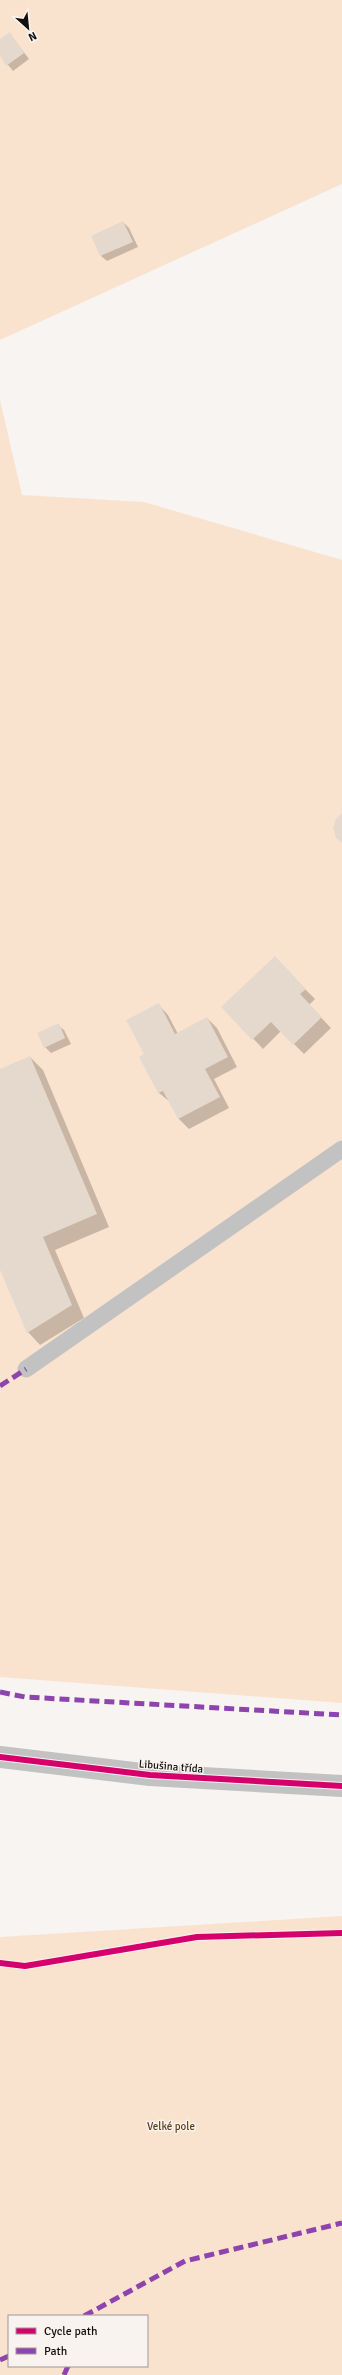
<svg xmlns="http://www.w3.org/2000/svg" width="342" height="2375" font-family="Signika,sans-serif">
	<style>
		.green { fill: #fae3ce; fill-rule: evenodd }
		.shadow { fill: #0003 }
		.building { fill: #e5d9ce }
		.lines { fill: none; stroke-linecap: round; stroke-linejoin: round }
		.service { stroke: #c1c2c1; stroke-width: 17 }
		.tertiary { stroke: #c1c2c1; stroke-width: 22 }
		.quiet { stroke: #8e44ad; stroke-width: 5; stroke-dasharray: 10 5; stroke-linecap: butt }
		.cycleway-casing { stroke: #f9f3ef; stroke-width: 8 }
		.cycleway { stroke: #d6006c; stroke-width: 6 }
		.labels { text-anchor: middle; stroke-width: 3; stroke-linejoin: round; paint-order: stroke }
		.street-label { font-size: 11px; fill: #12100f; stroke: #f9f3ef }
		.park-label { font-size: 11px; fill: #5f3c18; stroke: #f9f3ef }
	</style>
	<rect width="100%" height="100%" fill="#f7f4f1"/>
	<!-- green -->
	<path class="green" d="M0,0H342V184L0,340Z
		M0,400L22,495L144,502L342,560V1703L0,1677Z
		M342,1916V2375H0V1937ZM9,2316H147V2366H9Z"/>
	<!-- shadow -->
	<path class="shadow" d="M10,34L29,59L13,71L0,55V40Z
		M123,222L129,228L138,247L107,261L101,256Z
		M284,968L315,999L309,1005L331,1028L304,1054L281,1031L263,1049L223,1007Z
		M159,1005L168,1015L178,1034L207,1018L217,1028L237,1067L214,1079L229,1108L189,1129L179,1119L170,1102L159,1093L145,1055Z
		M58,1025L64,1030L71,1044L51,1053L45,1047Z
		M30,1057L43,1070L109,1227L55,1250L84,1318L40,1345L28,1332L0,1268V1070Z"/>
	<!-- building -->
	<path class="building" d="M10,32L24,53L6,66L0,56V39Z
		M123,221L133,242L100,256L91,236Z
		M342,813V843L336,838L333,828L336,819Z
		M275,956L306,989L300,994L322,1017L293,1045L271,1022L252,1040L221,1007Z
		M159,1003L175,1034L207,1017L228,1057L205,1069L220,1097L178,1119L163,1091L158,1093L139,1057L144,1054L126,1020Z
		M59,1023L65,1038L44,1048L37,1033Z
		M30,1056L97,1214L43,1237L72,1305L27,1333L0,1270V1069Z"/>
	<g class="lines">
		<!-- service -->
		<path class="service" d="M26,1369L342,1149"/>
		<!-- tertiary -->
		<path class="tertiary" d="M0,1757L150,1775L342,1786"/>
		<!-- quiet -->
		<path class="quiet" d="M0,1386L26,1369
			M0,1692L25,1697L342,1715
			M84,2316L185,2261L342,2223
			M0,2360L9,2356
			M64,2375L68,2366"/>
		<!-- cycleway casing -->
		<g class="cycleway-casing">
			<path id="cycleway" d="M0,1757L150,1775L342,1786
				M0,1963L25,1966L197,1937L342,1933"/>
		</g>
		<!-- cycleway -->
		<use href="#cycleway" class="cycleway"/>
	</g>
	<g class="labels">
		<!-- street labels -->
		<g class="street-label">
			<text transform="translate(171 1766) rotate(5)" y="4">Libušina třída</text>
		</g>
		<!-- park labels -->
		<g class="park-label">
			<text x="171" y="2130">Velké pole</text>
		</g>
	</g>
	<!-- legend -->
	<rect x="8" y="2315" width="140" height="52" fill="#f9f3ef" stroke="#9d9895"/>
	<rect x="16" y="2328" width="20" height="6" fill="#d6006c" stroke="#9d9895"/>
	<text x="44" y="2335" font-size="12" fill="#12100f">Cycle path</text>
	<rect x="16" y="2348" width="20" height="6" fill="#8e44ad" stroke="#9d9895"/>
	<text x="44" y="2355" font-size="12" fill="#12100f">Path</text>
	<!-- north arrow -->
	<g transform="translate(28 28) rotate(153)" stroke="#f9f3ef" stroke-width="3" paint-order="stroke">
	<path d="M0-3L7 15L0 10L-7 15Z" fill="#12100f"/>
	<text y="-6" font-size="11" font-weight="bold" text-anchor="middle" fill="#12100f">N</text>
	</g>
</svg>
